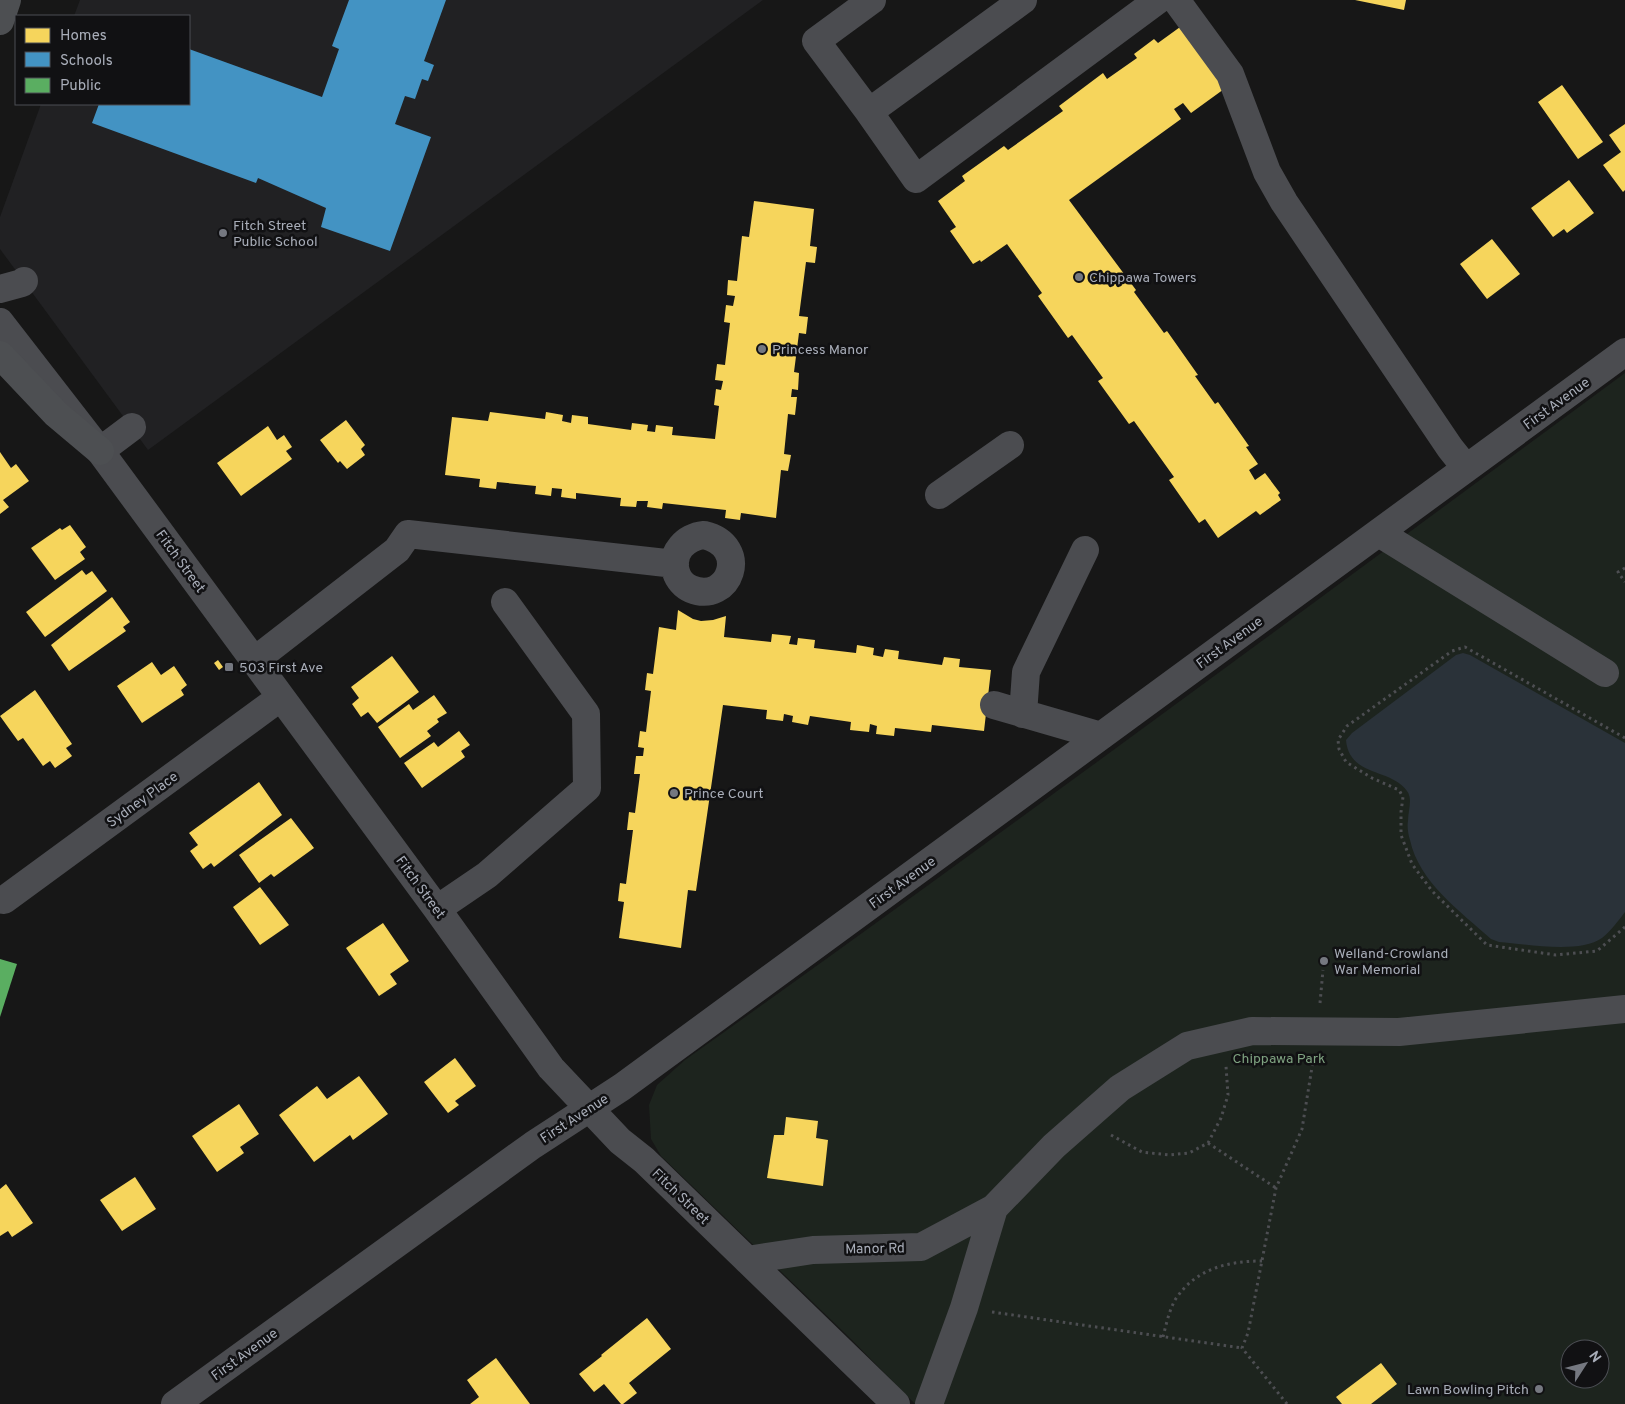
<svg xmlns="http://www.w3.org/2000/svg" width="1625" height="1404" font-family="Overpass,sans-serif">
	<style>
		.built { fill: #212123 }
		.green { fill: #1d241e; fill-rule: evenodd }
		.water { fill: #2a3239 }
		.homes { fill: #f6d55c }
		.schools { fill: #4393c3 }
		.public { fill: #5aae61 }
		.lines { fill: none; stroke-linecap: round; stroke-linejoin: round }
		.path { stroke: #4d4e52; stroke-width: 3; stroke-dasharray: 2.5 4; stroke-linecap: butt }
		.minor { stroke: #4b4c50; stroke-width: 28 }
		.major { stroke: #4d4f52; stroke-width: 28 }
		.poi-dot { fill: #757880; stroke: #111113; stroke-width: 2 }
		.labels { text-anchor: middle; stroke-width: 5; stroke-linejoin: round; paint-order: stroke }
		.poi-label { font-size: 14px; fill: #a8adb8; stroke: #111113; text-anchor: start }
		.street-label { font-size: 14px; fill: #a8adb8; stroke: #111113 }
		.park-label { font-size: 14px; fill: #7fa381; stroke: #111113 }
	</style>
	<rect width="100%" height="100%" fill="#171717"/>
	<!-- built -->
	<path class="built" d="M80,0H763L148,450L0,249V217L41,104H189V16H74Z"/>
	<!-- green -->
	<path class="green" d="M1625,373V1404H915L851,1339L661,1156L651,1139L649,1105L657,1085L685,1060C1001,835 1313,603 1625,373ZM1570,1349H1600V1379H1570Z"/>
	<!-- water -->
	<path class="water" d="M1463,653L1470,655L1625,743V912C1618,921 1611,931 1602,938C1580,954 1526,944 1499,942L1491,939C1460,911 1419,882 1410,840C1408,834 1407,826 1408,821C1408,811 1413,799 1407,791C1391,768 1349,777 1346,740L1352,733L1456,655Z"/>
	<!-- homes -->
	<path class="homes" d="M1355,0H1406L1404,10Z
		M1187,22L1231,84L1191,113L1183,103L1174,109L1181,119L1069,200L1136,290L1134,292L1164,333L1167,331L1198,375L1195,376L1215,404L1218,402L1249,446L1246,447L1258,464L1249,470L1255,480L1265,473L1280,493L1278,495L1281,500L1260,515L1256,511L1218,538L1205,519L1199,523L1169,480L1174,477L1134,421L1129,424L1098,381L1103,378L1072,335L1068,338L1038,296L1042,293L1007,244L981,262L980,260L973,264L950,231L956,227L938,201L965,181L962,176L1004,146L1008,150L1063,111L1059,106L1103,73L1107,79L1137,58L1134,54L1154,39L1158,43Z
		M1562,85L1603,142L1578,159L1538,102Z
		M1625,124V190L1623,192L1603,165L1621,152L1609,135Z
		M1569,180L1594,213L1567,233L1564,229L1553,237L1531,208Z
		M754,201L814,209L810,246L817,247L815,263L806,262L799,316L808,317L806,334L799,333L794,372L799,373L798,390L792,389L791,397H797L795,415L788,414L784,454L791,455L788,471L781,470L776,518L741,513L740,520L725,518L726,510L663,503L662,509L647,507L648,501H637L636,507L620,506L621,498L576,493V499L561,497L562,489L552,488L551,496L535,494L536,486L497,482L496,489L479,487L480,479L445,475L452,417L488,421L490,412L545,419L546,412L563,415L562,421L571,423L572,415L588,417V424L631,430L632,423L648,425L647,431L655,432L656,425L673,427L672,435L715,439L719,406L714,405L716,389L721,390L723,381L715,380L717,364L725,365L730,323L724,322L726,305L733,306L735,296L727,295L728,280L737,281L742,236L749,237Z
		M1492,239L1520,274L1487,299L1460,264Z
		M346,420L365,445L361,449L365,455L347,469L340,461L338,463L320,440Z
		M268,426L277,440L284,435L292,447L286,451L292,459L241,496L217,463Z
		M0,452L11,468L16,464L29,481L3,500L9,507L0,514Z
		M70,525L86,547L80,552L85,559L55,580L31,548L60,528L62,530Z
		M82,570L86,575L92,571L107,591L45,637L26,612Z
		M112,597L130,622L123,627L126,631L69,671L51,645Z
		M678,610L693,619L701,621L713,620L726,616L724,637L771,642L772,634L791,636L789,644L797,645L798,638L815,640L814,648L856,653L857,645L874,648L873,655L883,657L885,649L899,651L898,659L942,665L944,657L960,659L959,667L991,670L984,731L932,725L931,732L895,728L894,736L876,734L877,726L870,724L869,732L850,730L851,722L810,716L808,725L792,722L793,716L784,714L783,721L766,719L767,710L723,705L696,891L688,890L681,948L619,938L624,902L618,901L620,883L626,884L633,830H627L629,812L635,813L640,774H634L636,756H643L644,748L638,747L640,731L646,732L651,691L645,690L647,673L653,674L659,627L676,630Z
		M392,656L419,692L377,723L368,712L361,717L352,704L359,698L351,687Z
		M218,660L223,667L219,670L214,663Z
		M152,662L161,675L174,666L187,685L181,690L184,695L142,723L117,686Z
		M35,690L72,744L66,748L72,756L55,768L50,761L43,766L23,738L18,741L0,716Z
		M434,695L447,713L437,719L439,722L427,731L431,736L400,758L378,727L409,704L413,710Z
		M459,731L470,745L461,751L465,757L422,788L404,763L434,742L438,747Z
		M259,782L282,815L214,867L211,863L203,869L190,851L198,845L189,833Z
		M291,818L314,848L274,877L271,874L259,883L239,855Z
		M260,887L289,925L260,945L233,907Z
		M383,923L409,961L390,974L397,984L379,996L346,948Z
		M455,1058L476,1086L455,1101L459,1105L448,1113L424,1082Z
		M359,1076L388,1114L353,1140L350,1135L314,1162L279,1115L317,1086L327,1099Z
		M239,1104L259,1134L240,1147L244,1153L217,1172L192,1136Z
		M786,1117L818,1121L816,1138L828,1140L823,1186L767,1178L774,1135H784Z
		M135,1177L156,1209L122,1231L100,1200Z
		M6,1184L33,1223L12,1237L8,1231L0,1236V1189Z
		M647,1318L671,1349L629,1383L637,1393L623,1404H621L604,1384L594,1392L579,1374L602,1356L601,1355Z
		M496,1358L530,1404H470L479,1397L467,1380Z
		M1381,1363L1397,1384L1371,1404H1342L1336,1397Z"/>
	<!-- schools -->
	<path class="schools" d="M349,0H446L424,61L434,65L428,81L422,79L415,99L405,96L395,124L431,137L390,251L321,227L326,208L258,178L256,183L92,123L99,104H189V49L322,97L339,49L332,46Z"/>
	<!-- public -->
	<path class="public" d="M0,959L17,964L0,1017Z"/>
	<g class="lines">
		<!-- path -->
		<path class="path" d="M1625,568L1618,572L1625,582
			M1625,738L1465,647L1452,651L1347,726L1338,740L1339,749L1346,762L1372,778L1399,790L1403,797L1401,812V835L1412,864L1432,891L1487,945L1556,955L1597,951L1625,927
			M1320,1003L1323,970
			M1111,1135L1142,1152L1169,1155L1189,1153L1208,1143L1221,1118L1228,1095L1226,1066
			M1208,1143L1276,1188
			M992,1312L1242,1348
			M1163,1337C1166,1325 1169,1311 1175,1300C1195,1269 1227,1261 1262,1261
			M1287,1404L1242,1348L1248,1333L1276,1188L1302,1129L1313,1061"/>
		<!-- minor -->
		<path class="minor" d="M872,0L816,41L869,112L1023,0
			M1176,0L1230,74L1267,172L1284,202L1450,448L1466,468
			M869,112L916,179L1158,0
			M0,289L22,283L24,281
			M0,322L100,451L437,909L551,1068L620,1141L644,1160L896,1404
			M100,451L132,427
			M939,495L1010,445
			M1379,533L1605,673
			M704,535C751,546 730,605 691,589C684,586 678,579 676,572C670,552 686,537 704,535Z
			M254,661L397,550L408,534L675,564
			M994,705L1101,736
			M1023,714L1026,672L1085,550
			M4,900L281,697
			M437,909L487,875L587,788L586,714L505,602
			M747,1260L813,1250L921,1247L994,1208
			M175,1404L533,1145L622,1087L1625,352
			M929,1404L964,1308L994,1208L1054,1146L1120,1088L1187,1046L1252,1031L1399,1032L1625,1009"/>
		<!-- major -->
		<path class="major" d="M0,21L7,0
			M0,355L56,414L100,451"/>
	</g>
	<!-- markers -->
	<g class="poi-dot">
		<circle cx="223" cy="233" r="5"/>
		<circle cx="1079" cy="277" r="5"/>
		<circle cx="762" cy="349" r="5"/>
		<rect x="224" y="662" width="10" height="10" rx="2.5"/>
		<circle cx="674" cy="793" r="5"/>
		<circle cx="1324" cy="961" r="5"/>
		<circle cx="1539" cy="1389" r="5"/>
	</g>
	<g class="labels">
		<!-- poi labels -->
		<g class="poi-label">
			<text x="233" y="230">Fitch Street<tspan x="233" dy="16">Public School</tspan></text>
			<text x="1089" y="282">Chippawa Towers</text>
			<text x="772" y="354">Princess Manor</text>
			<text x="239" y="672">503 First Ave</text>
			<text x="684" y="798">Prince Court</text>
			<text x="1334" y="958">Welland-Crowland<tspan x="1334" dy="16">War Memorial</tspan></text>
			<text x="1529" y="1394" text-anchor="end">Lawn Bowling Pitch</text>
		</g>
		<!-- street labels -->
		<g class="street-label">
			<text transform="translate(1556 403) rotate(-36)" y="5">First Avenue</text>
			<text transform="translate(181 561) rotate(54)" y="5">Fitch Street</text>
			<text transform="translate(1229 642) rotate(-36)" y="5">First Avenue</text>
			<text transform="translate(142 799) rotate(-36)" y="5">Sydney Place</text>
			<text transform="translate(902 882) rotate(-36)" y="5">First Avenue</text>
			<text transform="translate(421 887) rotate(54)" y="5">Fitch Street</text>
			<text transform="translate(574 1118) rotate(-33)" y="5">First Avenue</text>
			<text transform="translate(681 1196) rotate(44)" y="5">Fitch Street</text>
			<text transform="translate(875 1248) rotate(-1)" y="5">Manor Rd</text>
			<text transform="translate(244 1354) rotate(-36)" y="5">First Avenue</text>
		</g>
		<!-- park labels -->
		<g class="park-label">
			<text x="1279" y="1063">Chippawa Park</text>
		</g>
	</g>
	<!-- legend -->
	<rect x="15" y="15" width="175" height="90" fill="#111113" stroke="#4d4f55"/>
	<rect x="25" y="28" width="25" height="15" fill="#f6d55c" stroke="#4d4f55"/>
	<text x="60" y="40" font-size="15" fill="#a8adb8">Homes</text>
	<rect x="25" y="52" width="25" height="15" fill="#4393c3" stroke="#4d4f55"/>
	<text x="60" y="65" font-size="15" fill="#a8adb8">Schools</text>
	<rect x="25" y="78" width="25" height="15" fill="#5aae61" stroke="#4d4f55"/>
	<text x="60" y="90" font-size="15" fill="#a8adb8">Public</text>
	<!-- north arrow -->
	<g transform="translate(1585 1364) rotate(54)"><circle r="24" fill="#111113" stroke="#4d4f55"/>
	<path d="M0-4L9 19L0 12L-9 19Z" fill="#757880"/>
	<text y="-8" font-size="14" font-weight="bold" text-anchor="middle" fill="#a8adb8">N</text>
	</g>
</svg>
